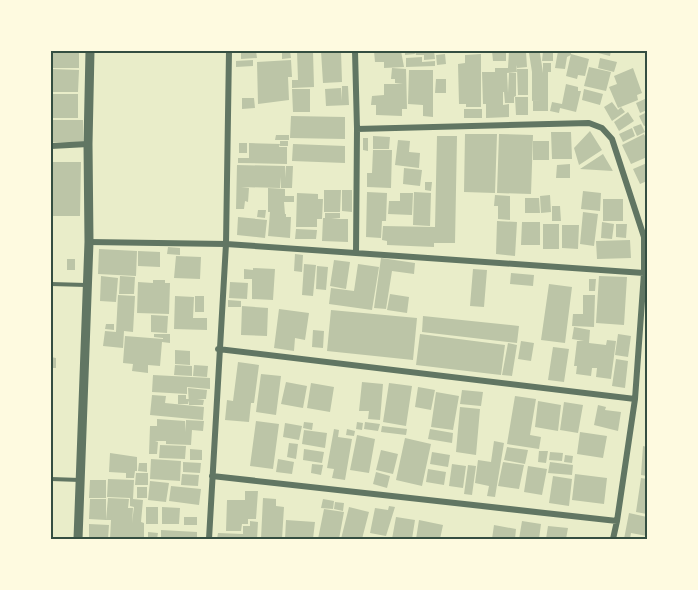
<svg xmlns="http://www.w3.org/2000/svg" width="698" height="590" font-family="Commissioner,sans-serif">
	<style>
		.building { fill: #bcc5a7 }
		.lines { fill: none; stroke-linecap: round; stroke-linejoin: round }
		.service { stroke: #617663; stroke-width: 4 }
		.minor { stroke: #617663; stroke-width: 6 }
		.tertiary { stroke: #617663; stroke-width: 9 }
		.neatline { fill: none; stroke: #344e41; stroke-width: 2 }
	</style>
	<rect width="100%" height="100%" fill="#e9edc9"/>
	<!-- building -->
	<path class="building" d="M51,51H79V68H51Z
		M256,51L257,58L241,59V52Z
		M282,51H290L291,58L282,59Z
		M297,51H313L314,87L292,88V80H298Z
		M321,51H341L342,82L323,83Z
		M374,51H401L404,67L384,68V62H375Z
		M405,51H414L415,54L405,55Z
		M415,51H434L435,59L424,60V55H416Z
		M492,51L506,52V61H493Z
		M509,51L526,52L527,67L517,68L516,65L517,72L507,73L508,93L509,73H516V96L514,97V103H505L504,92H503V105L509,104V117L486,118V104H483L482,72H495V68H508Z
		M543,51H553V61H542Z
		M558,51H571V55L567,57L565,69L555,68Z
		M598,51H611L610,56L598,53Z
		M529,53H540L543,73V63H551V72H548V111H533V101L542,100L532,101V72Z
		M445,54L446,64L437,65L436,55Z
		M481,54V107H466V104H459L458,64L465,63V55Z
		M571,54L589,59L585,76L578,75L577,79L566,76Z
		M422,57V62L435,61V66L406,67V58Z
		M600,58L617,62L614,72L598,68Z
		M253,60V66L236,67V61Z
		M291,60L292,77H288L289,100L258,104L257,62Z
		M589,67L611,72L606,91L584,86Z
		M392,68L406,69L407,109H402V116L376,115V105H371L372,96L384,95V84H403L395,83V79H391Z
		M633,68L642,93L637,95L638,100L618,108L609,87L617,84L614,76Z
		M51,69L79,70L78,92H51Z
		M517,69H528V95H518Z
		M409,70H433V117L423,116V105L408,104Z
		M436,79H446V93H435Z
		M566,84L578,87V91H581L576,112L560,108L559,113L550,111L552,102L562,104Z
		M342,86H348L349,105L326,106L325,89L341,88L342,101Z
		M292,89H310V112H293Z
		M584,89L603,94L600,105L582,100Z
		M51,94H78V118H51Z
		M515,97H528V115H516Z
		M242,98H254L255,108L242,109Z
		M647,98V110L640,113L636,103Z
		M612,102L618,110L621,107L625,112L612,121L604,107Z
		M464,109H482V118H464Z
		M628,112L634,121L619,131L614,122Z
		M647,112V125L644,126L639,116Z
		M291,116L345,117V139L290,138Z
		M51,120H83V142H51Z
		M641,124L645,132L637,136L633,127Z
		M632,128L635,136L623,142L619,134Z
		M590,131L602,150L579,165L574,148Z
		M551,132H571L572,159H552Z
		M465,134H497L495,193L464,192Z
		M499,134L533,135L531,194L497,193Z
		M644,134L647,140V157L631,164L622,145Z
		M276,135H289V140H280V138V140H275Z
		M373,136L390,137L389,149H373Z
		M437,136H457L455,243H434V247L387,245V241L382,240L383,226L435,227Z
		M363,138H368V151L363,150Z
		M398,140L410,141L409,152L420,153L419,168L395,165Z
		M280,141H288V146H280Z
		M533,141H549V160H533Z
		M239,143H247V153H239Z
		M249,143L280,144L279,147H287V164L238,163V158H249Z
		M293,144L345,146V163L292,161Z
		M373,150H392L391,188L367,187V173H372Z
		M603,154L613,171L580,169Z
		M51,162H81L80,216H51Z
		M647,163V181L640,184L633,169Z
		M570,164V178H556L557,165Z
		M237,165L285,166L286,178V166H293L292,188H281V177L280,188L241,187L249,188L248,202L245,201L244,209H236Z
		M404,168L422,170L420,186L403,184Z
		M425,182H432L431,191L425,190Z
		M268,188L285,189V196H294V202H284L285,214H286V217H291L290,238L268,236L270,212H268Z
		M324,190H341L340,212H324Z
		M342,190H352V212L342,211Z
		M583,191L601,193L600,211L581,209Z
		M367,192L387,193L386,221H382L381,238L366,237Z
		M414,192L431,193L430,226L413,225Z
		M297,193L318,194V199H323L322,219H317V227H296Z
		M400,193H413L412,215L388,214L389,201H400Z
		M495,195L510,196V220L498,219V206H494Z
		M550,195L551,212L541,213L540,196Z
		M525,198H539L540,213H525Z
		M603,199H623V221H603Z
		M552,206H560L561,221H552Z
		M258,210H266L265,218L257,217Z
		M583,212L598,214L594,246L580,244Z
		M325,213H340V218L331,219H348V242L322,241L323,218H325Z
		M238,217L267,220L265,238L237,235Z
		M497,221L517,222L515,256L496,254Z
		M522,222H540V245H521Z
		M602,222L614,224L612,239L601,238Z
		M543,224H559V249H543Z
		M616,224H627L626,238L616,237Z
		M562,225H579L578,249L562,248Z
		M296,229L317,230L316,239H295Z
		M630,240L631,258L597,259L596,241Z
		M168,247L180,248V255L167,254Z
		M99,249L137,251L136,276L98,274Z
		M138,251L160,252V267L138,266Z
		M295,254L303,255L302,272L294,271Z
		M176,256L201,257L200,279L174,278Z
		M381,258L415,263L414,274L392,271L386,309L374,308Z
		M67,259H75V270H67Z
		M334,260L350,262L346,289L330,286Z
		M304,264L316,265L313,296L302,295Z
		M358,264L379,267L372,310L329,304L331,288L354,291Z
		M317,266L328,267L326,290L316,289Z
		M253,268L275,269L273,300L252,299V279H244V269L253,270Z
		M473,269L487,270L484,307L470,306Z
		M511,273L534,275L533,286L510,284Z
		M101,276L118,278L116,302L100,301Z
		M120,276L135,277L134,294H119Z
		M599,276L627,277L624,325L596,323Z
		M589,279H596L595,291H589Z
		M153,280H165V283H170L169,314L137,313L138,282L153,283Z
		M230,282L248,283L247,299L229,298Z
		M549,284L572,287L565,343L541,340Z
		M390,294L409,297L407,313L387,310Z
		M118,295L135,296L133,332L124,331L123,348L103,346L105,331L116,332Z
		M583,295H595L594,327L572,326L573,314H583Z
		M175,296L194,297L193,318H207V330L174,329Z
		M195,296H204V312H195Z
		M228,300L241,301V307H228Z
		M242,306L268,308L267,336L241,335Z
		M279,309L309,313L305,340L295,338L294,351L274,348Z
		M331,310L417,318L413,360L327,351Z
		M151,315L168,316L167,333L151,332Z
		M423,316L519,326L517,343L422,332Z
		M106,324H114V330L105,329Z
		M574,327L590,330L589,343L606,345L607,340L616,341L611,379L596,377L597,368H592L591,376L576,374L577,366H574L577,341H584L572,339Z
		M313,330L324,331L323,348L312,347Z
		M154,334H170V343L162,342L160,366L148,365V373L132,371L133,364L123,363L125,336L163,339V338L154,337Z
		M420,334L505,345L501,375L416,365Z
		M618,334L631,336L628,357L615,355Z
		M521,341L534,343L531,361L518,359Z
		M508,343L517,345L512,376L502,375Z
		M553,347L569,349L564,382L548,380Z
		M175,350L190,351V365L175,364Z
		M51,357L56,358V368H51Z
		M616,359L628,361L625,388L612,386Z
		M238,362L259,365L254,403H251L249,422L225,420L227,400L233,401Z
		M175,365L192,366V376L174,375Z
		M194,365L208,366L207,377L193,376Z
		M261,374L281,376L276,415L256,412Z
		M153,375L210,378V389L187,387V394L152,392Z
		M286,382L307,386L303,408L281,404Z
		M362,382L383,384L380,420L368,419L369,411H359Z
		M311,383L334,387L330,412L307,408Z
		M389,383L412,386L406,426L383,422Z
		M418,387L435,390L431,410L415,407Z
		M188,388L207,390L206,399H197L204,400L203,405H189Z
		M462,390L483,392L481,406L460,404Z
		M436,392L459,396L453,430L431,427Z
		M152,395L166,396L165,403L204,407L203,420L150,415Z
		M178,395H186V399H189L188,404H178Z
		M515,396L536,399L530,435L541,437L539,449L507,444Z
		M538,401L561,405L558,431L535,427Z
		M564,402L583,405L578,433L560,430Z
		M598,405L606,407L605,410L621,412L618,431L594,425Z
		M460,407L480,409L476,455L456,452Z
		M157,419L185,421L186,432V420L204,421L203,431L192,430L191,445L166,444V441H155L158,442L157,454H149L150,426H157Z
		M256,421L279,424L273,469L250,466Z
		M304,422L313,423L312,430L303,428Z
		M357,422L363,423L362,430L356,429Z
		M365,422L380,424L378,431L364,429Z
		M285,423L302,426L299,440L283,437Z
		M382,426L407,429L406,435L381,432Z
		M334,429L339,430L338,437L352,439L345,480L332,478L334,469L327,468Z
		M347,429L355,431L354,436L346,435Z
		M430,429L453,433L452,443L428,439Z
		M304,430L327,433L325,448L302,444Z
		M580,432L607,436L603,458L577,454Z
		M357,435L375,439L369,473L350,470Z
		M405,438L431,444L422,486L396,480Z
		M494,441L504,443L495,497L487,496L489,486L475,483L478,460L491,462Z
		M289,443L298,444L296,459L287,457Z
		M160,445L186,446L185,459L159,458Z
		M643,446L647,447V476L641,475Z
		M507,447L528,450L525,464L504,460Z
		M190,449L202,450V460H190Z
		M304,449L324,452L322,463L303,460Z
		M381,450L398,454L393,474L376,470Z
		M539,451H548L546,463L538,462Z
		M432,452L450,455L448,467L430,464Z
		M550,452L563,453L562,461L549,460Z
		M110,453L137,457V471H135L134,478H126V473L109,472Z
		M565,455L573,456L572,463L564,462Z
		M151,459L181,461L180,481L150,479Z
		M278,459L294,462L292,474L276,472Z
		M183,462L201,463L200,473L183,472Z
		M503,462L524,465L519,489L498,486Z
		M550,462L573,465L572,475L548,473Z
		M139,463H147V472L138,471Z
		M312,464L323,465L321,475L311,473Z
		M452,464L466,466L463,488L449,486Z
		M468,465L476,466L472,495L464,494Z
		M528,466L547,469L542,495L524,492Z
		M428,469L446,472L444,485L426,482Z
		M376,472L390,476L387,488L373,484Z
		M136,473H148V485H135Z
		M182,474L199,475L198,486L181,485Z
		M575,474L607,478L604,504L572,500Z
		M553,476L572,479L569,506L549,503Z
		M641,478L647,479V514L636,512Z
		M108,479L134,480L133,499L143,500L141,522L144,523V539H110L111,520H106L108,498L129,499L128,508H133L132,523L134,507L130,506V498L107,497Z
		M90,480H106V498H89Z
		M150,481L169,483L166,502L148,500Z
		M171,486L201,489L199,505L169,501Z
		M137,487H147V498H137Z
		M245,491H258L256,519H248V524H242L241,531H226L227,500H245Z
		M263,498L276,499V506L284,507L282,539H261Z
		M90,499H106V520L89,519Z
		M323,499L334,501L333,509L321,508Z
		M335,502L344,503L343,511L334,509Z
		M389,506L395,507L386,536L370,533L375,508L388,510Z
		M146,507H158V524H146Z
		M162,507L180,508L179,524H162Z
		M349,507L369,512L362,539H341Z
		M324,509L344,512L339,539H318Z
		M629,513L647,517V536L631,533L630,539H624Z
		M184,517H197V525H184Z
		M396,517L415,520L412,539H392Z
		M286,520L315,522L313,539H285Z
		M419,520L443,525L440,539H416Z
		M250,521L258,522L257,539H217L218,533L243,534V526H250Z
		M522,521L541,524L539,539H519Z
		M89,524L109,525L108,539H89Z
		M494,525L516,529L515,539H492Z
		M548,526L568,528L566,539H546Z
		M161,530L197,532V539H161Z
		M148,532L158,533L157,539H148Z"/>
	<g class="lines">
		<!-- service -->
		<path class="service" d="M51,284L86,285
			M51,479L80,480"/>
		<!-- minor -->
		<path class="minor" d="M355,51L357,129L356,253
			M357,129L589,123L602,128L612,139L644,237V273L635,399L617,521L613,539
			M51,146L88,144
			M89,242L226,244L644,273
			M218,349L635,399
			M212,476L617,521
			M209,539L226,244L229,51"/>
		<!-- tertiary -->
		<path class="tertiary" d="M78,539L89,242L88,144L90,51"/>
	</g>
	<!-- border -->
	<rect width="698" height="590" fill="none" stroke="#fefae0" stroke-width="105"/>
	<rect x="52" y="52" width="594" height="486" class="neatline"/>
</svg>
